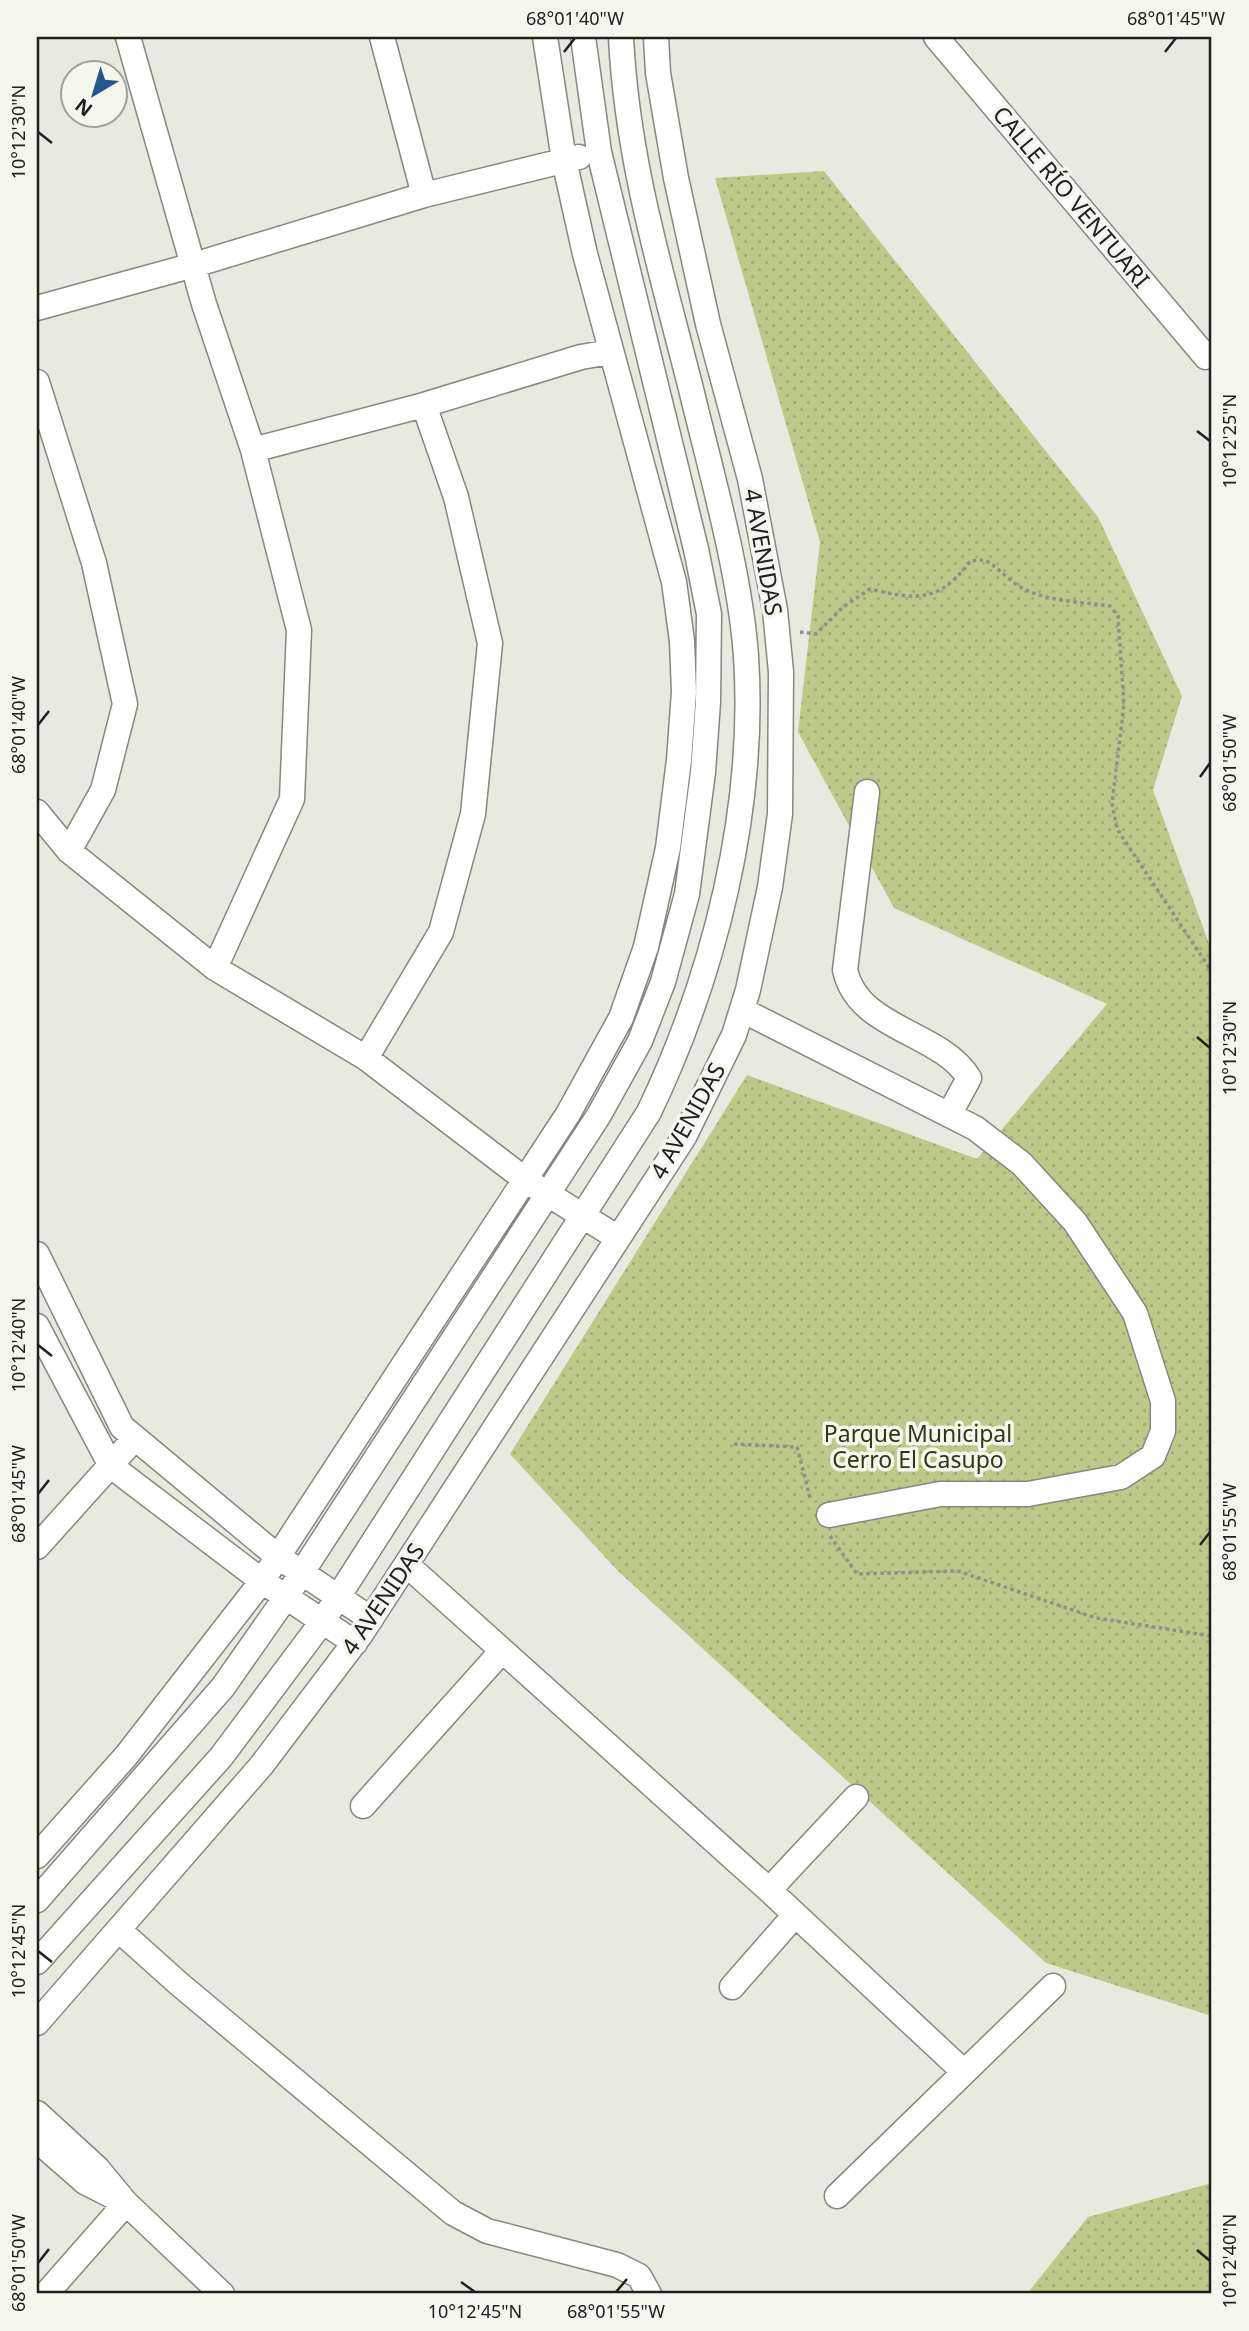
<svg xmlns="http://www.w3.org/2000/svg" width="1249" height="2331" font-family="'Noto Sans',sans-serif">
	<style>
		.park { fill: url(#park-dots) }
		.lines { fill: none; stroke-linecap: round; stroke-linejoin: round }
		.minor-casing { stroke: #86887f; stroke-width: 27 }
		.path { stroke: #8e8f89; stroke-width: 3.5; stroke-dasharray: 3.5 3.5; stroke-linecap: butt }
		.minor { stroke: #fff; stroke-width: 24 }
		.ticks { fill: none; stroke: #20201d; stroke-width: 2.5 }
		.labels { text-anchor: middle; stroke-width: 7; stroke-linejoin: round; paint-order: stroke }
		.street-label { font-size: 23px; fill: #20201d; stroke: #f5f7ed }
		.park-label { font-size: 23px; fill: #313615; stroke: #f5f7ed }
		.neatline { fill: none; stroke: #20201d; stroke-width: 2.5 }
		.ticks-label { font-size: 18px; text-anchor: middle; fill: #20201d }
	</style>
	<defs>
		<pattern id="park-dots" width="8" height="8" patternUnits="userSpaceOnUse" patternTransform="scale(1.75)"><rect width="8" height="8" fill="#bdc988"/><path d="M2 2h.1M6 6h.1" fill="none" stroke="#a2ac75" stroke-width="1.8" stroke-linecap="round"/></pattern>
	</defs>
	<rect width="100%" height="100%" fill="#e8eae0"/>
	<!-- park -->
	<path class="park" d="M824,171L1098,517L1182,696L1153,790L1212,952V2016L1046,1963L618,1571L510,1454L747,1075L977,1159L1107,1004L894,908L798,732L820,542L715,178Z
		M1212,2183V2294H1027L1088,2217Z"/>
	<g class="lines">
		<!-- minor casing -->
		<g class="minor-casing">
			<path id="minor" d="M128,37L204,304L253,450L299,630L292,799L215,968
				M382,37L424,195
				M936,37L1206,357
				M37,308L194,265L424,195L579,157
				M37,382L94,563L125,704L103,790L69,851
				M253,450L424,405L581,357L610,352
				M867,792L845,970C858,1030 940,1031 969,1078L949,1115
				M37,812L69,851L215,968L366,1058L527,1181L618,1238
				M742,1010L975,1128L1022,1164L1075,1222L1135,1313L1163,1401V1431L1153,1456L1121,1477L1028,1494H940L829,1515
				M366,1058L441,932L473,814L490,643L456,497L424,405
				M37,1254L122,1427L277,1556L371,1619
				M37,1326L111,1466L262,1581L355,1643
				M37,1547L135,1438
				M407,1565L769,1890L963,2071
				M363,1806L501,1652
				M37,1856L126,1756L262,1581L568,1114L621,1018L646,947L668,848L679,760L684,692L682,641L674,582L585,254L564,160L545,37
				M769,1890L856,1797
				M37,1900L223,1687L286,1597L599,1115L640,1041L663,982L687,894L703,772L708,702L709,614L696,549L599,152L583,37
				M119,1930L178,1983L453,2213L487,2231L617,2265L639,2276L649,2294
				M37,1962L221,1757L322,1622L649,1112C715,974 756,809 746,656C740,572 711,472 691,389C661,270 627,161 621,37
				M732,1987L795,1915
				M37,2023L261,1766L361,1634L684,1137L734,1035L748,990L770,887L780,814L781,672L775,610L750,479L708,324L676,178L658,73L656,37
				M37,2113L97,2168L126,2203L222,2294
				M37,2140L85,2182L118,2199
				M837,2196L1053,1986
				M46,2294L126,2203"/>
		</g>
		<!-- path -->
		<path class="path" d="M800,632L816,634L843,607L870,589C915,600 940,603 970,561L985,560C999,568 1010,582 1024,589C1051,602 1082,602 1110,606L1118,616L1124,705L1112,803L1117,829L1212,972
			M734,1444L797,1447L811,1501
			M830,1536L857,1574L958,1571L1096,1618L1212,1636"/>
		<!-- minor -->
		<use href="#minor" class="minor"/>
	</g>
	<!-- ticks -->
	<path class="ticks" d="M564,52L575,38M1165,52L1176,38M38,132L52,143M1197,431L1210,441M38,725L49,711M1200,777L1210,763M1197,1037L1210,1048M38,1345L52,1356M38,1494L49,1480M1200,1545L1210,1532M38,1951L52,1962M1197,2250L1210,2261M38,2263L49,2249M461,2282L475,2292M616,2292L627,2279"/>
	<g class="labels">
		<!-- street labels -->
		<g class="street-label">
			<text transform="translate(1071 197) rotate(50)" y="8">CALLE RÍO VENTUARI</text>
			<text transform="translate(763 552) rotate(80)" y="8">4 AVENIDAS</text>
			<text transform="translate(688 1121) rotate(-61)" y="8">4 AVENIDAS</text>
			<text transform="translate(383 1599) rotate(-56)" y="8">4 AVENIDAS</text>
		</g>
		<!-- park labels -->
		<g class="park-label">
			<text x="918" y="1442">Parque Municipal<tspan x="918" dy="26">Cerro El Casupo</tspan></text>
		</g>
	</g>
	<!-- border -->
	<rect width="1249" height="2331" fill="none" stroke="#f5f7ed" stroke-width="77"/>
	<!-- north arrow -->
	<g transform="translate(94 94) rotate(218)"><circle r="33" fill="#f5f7ed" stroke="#a0a19a" stroke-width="2"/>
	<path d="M0-5L12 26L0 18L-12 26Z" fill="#22578f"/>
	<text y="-10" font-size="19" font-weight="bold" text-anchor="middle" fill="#20201d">N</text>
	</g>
	<rect x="38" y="38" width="1172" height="2254" class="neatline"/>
	<g class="ticks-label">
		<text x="575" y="25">68°01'40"W</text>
		<text x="1176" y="25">68°01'45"W</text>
		<text transform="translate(19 132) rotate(-90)" y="6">10°12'30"N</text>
		<text transform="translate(1230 441) rotate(-90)" y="6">10°12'25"N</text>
		<text transform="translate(19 725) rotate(-90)" y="6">68°01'40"W</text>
		<text transform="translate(1230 763) rotate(-90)" y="6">68°01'50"W</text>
		<text transform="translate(1230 1048) rotate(-90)" y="6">10°12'30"N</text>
		<text transform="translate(19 1345) rotate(-90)" y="6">10°12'40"N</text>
		<text transform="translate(19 1494) rotate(-90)" y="6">68°01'45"W</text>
		<text transform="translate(1230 1532) rotate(-90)" y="6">68°01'55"W</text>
		<text transform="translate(19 1951) rotate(-90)" y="6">10°12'45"N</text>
		<text transform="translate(1230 2261) rotate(-90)" y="6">10°12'40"N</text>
		<text transform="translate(19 2263) rotate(-90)" y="6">68°01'50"W</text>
		<text x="475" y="2318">10°12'45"N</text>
		<text x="616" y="2318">68°01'55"W</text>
	</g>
</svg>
